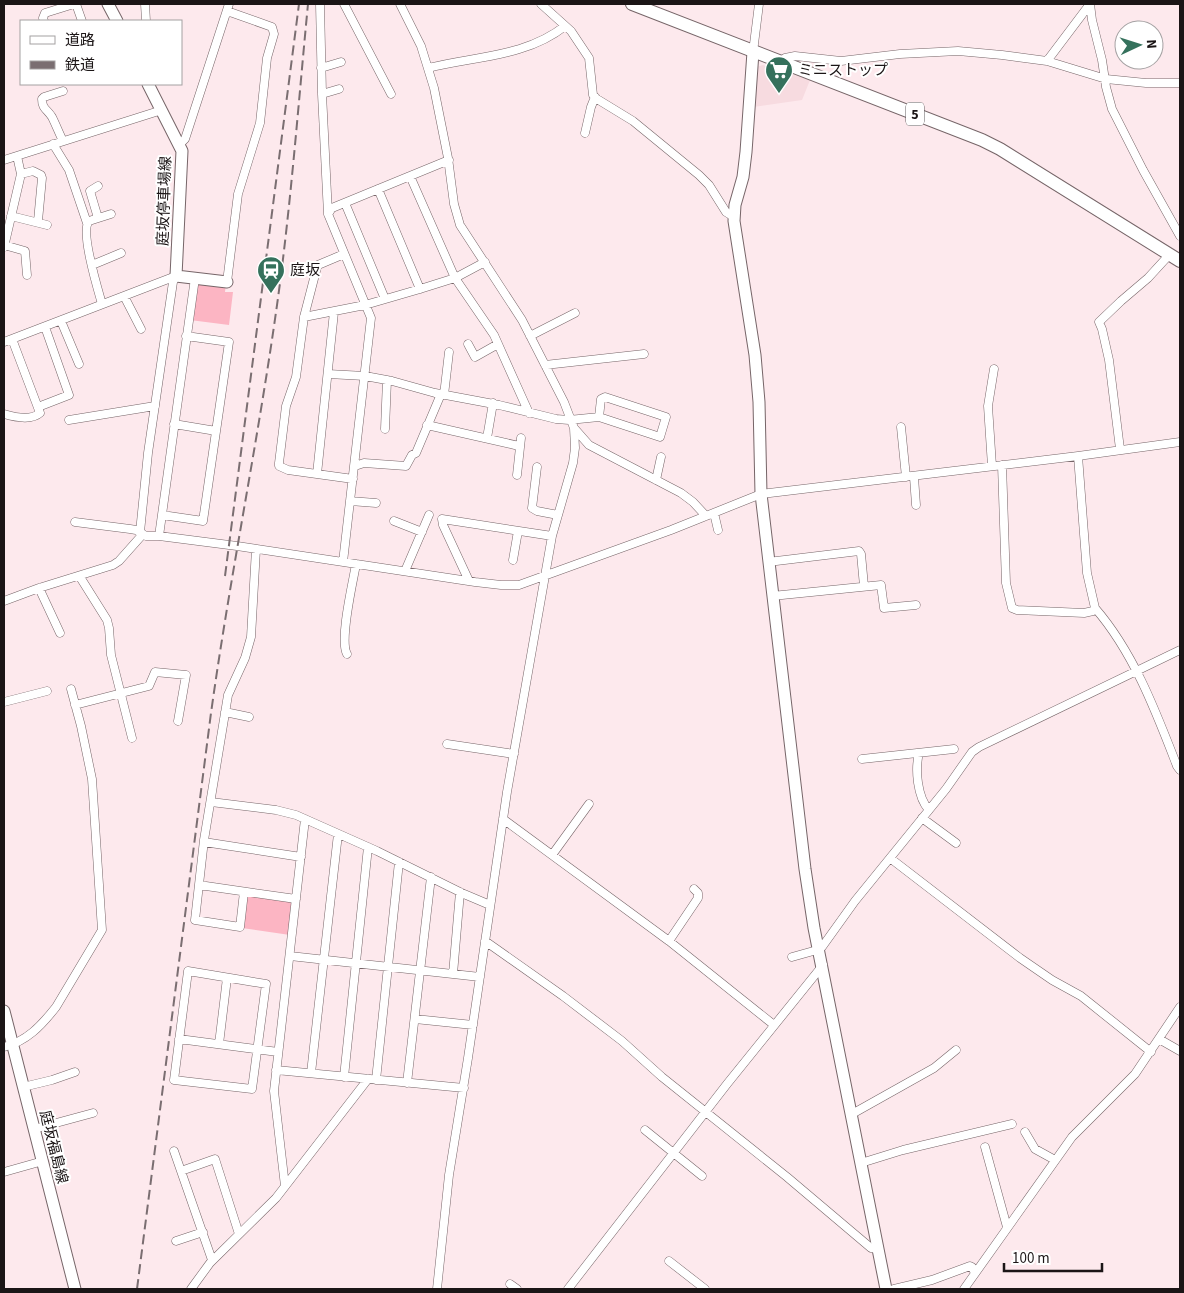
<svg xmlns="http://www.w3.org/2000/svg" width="1184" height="1293" font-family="'Source Sans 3','Noto Sans JP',sans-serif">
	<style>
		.built { fill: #f7dbe0 }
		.green { fill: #fcb5c3 }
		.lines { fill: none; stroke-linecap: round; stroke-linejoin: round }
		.street-casing { stroke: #766568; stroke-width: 9 }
		.secondary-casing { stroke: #766568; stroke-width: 13 }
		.primary-casing { stroke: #766568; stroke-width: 14 }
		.street { stroke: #fff; stroke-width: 8 }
		.secondary { stroke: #fff; stroke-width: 11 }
		.primary { stroke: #fff; stroke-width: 12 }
		.rail { stroke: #7a6e71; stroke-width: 2; stroke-dasharray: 10 5; stroke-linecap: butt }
		.labels { text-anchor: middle; stroke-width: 4; stroke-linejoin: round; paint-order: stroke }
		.shield { fill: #fff; stroke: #5f5b5c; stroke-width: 1 }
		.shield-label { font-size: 14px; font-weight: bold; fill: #1b1516 }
		.poi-label { font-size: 15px; fill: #1b1516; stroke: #fff; text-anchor: start }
		.street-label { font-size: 15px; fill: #1b1516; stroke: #fff }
	</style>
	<rect width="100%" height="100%" fill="#fde9ed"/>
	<!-- built -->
	<path class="built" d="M763,65L810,80L802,100L753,107L756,67Z"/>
	<!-- green -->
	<path class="green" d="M196,280L226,283L225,292H233L229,325L190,320Z
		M246,894L294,900L290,935L242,928Z"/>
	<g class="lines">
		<!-- street casing -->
		<g class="street-casing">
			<path id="street" d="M76,4L82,21
				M145,4L146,21
				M320,4L322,94L328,214
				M344,4L391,94
				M400,4L421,46L434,88L448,158L454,204L460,225L522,320L564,402L574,428L589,445L681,493L693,502L706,516
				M541,4L571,31L589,58L593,95L597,99L633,121L699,175L709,185L726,212L734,217
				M1090,4L1092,20L1102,60L1106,87L1112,109L1143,170L1180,236
				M227,11L272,27L274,34L267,58L260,123L238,194L227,282
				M44,21L43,18L45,13L74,4
				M753,52L759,4
				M1047,61L1090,4
				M779,62L785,58L795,56L841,61L900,54L958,51L1002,55L1047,61L1106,79L1146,83H1180
				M321,68L341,62
				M428,68C475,56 526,57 565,26
				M322,94L339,89
				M585,133L591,107L595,97
				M63,141C59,133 56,125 52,117C47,109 42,109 42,99L44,97L63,91
				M53,144L69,170L87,223
				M180,144L185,139L229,4
				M4,160L162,110
				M21,174L33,171L41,175L42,178L38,221
				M410,176L455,278L494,335L529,413
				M378,189L420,289
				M345,203L385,299
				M11,216L47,225
				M98,218L90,191L98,186
				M4,245L25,251L27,275
				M4,247L21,174L17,156
				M344,254L318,265L317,267L304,317L296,377L286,406L279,463V466L288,470L353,479
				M92,265L121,253
				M195,278L159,536L237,546L475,582L501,585H519L671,530L761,494L1078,456L1180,442
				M124,296L141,329
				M102,304C98,290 80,231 89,221L111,214
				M304,317L365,305L420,289L455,278L485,262
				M61,321L79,364
				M530,336L575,313
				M4,342L176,276
				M468,344L475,357L498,344
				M545,365L644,354
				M328,374L365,376L392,381L435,393L499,405L556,419L569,420L599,417L660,437L666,417L605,397L601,399L599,417
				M444,395L449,352
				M38,407L69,395L45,327
				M4,414C14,417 31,421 40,413L12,339
				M69,420L155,406
				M174,424L216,431
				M427,425L519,446
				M901,427L906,477
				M385,429L387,380
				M487,438L493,403
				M1120,449L1109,360L1102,329L1099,322L1121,301L1148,278L1170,254
				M1002,465L1006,583L1012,608L1017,610L1084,613L1093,611L1095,608L1087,573L1078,456
				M355,466L364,463L406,466L412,455L416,453L441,394
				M992,466L988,406L994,369
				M537,467L532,508L537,511L558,515
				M317,474L334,312
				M517,475L521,438
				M914,477L916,505
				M656,480L661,457
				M350,501L376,503
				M714,513L718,530
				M162,515L203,521L229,342L186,336
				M394,521L422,532
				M75,522L130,529L136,530L146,536H159
				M140,532L148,453L173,282L176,276
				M513,560L518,531
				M343,562L371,318L328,214L332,208L449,160
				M768,562L859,551L861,554L864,586
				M405,571L429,515
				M80,577L107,620L109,628L111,655L132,738
				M469,581L443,525L442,519L552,536
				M39,588L60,633
				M772,596L881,585L884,608L916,605
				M4,601L39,588L113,565L119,561L143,534
				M1095,608C1134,653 1156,712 1177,766L1180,770
				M347,654C339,640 353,582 356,564
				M4,702L47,691
				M75,705L149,686L155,672L186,675L178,721
				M225,712L249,717
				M447,744L514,754
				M919,753C915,769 917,797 929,810
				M862,759L954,749
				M211,802L276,810L296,815L377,851L464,894L490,905
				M922,818L956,843
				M503,819L669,941L774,1025
				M204,842L301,857
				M552,855L589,804
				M890,858L1020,958L1052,980L1081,996L1151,1052
				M199,885L296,899
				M244,892L240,927L195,920L204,840L228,695L245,658L251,637L256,549
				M485,941L563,996L622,1041L662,1077L787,1177L871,1248L878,1249
				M669,941L698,898V893L694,889
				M290,956L480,977
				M792,957L817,950L822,947L855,901L946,789L972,752L979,747L1180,650
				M188,971L266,984L252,1089L174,1080Z
				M453,974L460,892
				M415,1019L473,1025
				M179,1039L278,1052
				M1159,1039L1180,1051
				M219,1044L227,978
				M4,1047C27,1041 41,1026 56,1007L102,930L92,779L81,726L71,689
				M276,1070L464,1088
				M311,1073L338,834
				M344,1077L368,847
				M376,1080L399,862
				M407,1083L431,877
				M23,1087L52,1080L75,1072
				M852,1114L934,1068L956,1050
				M34,1129L93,1113
				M645,1130L702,1176
				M1025,1132L1035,1149L1055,1160
				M985,1147L1007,1227
				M174,1151L212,1260
				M861,1163L903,1150L1012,1124
				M181,1171L215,1159L239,1234
				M4,1172L43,1161
				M285,1186L274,1091L305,819
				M176,1241L203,1232
				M669,1261L705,1289
				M510,1284L517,1289
				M191,1289L210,1263L276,1198L368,1079
				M437,1289L449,1175L468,1058L507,792L552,536L573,463L575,448L574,428
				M568,1289L727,1084L823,965
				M894,1289L932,1280L970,1266L972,1267L975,1273
				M964,1289L1072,1137L1135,1074L1180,1007"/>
		</g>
		<!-- secondary casing -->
		<g class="secondary-casing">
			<path id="secondary" d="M108,4L117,21
				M753,52L746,152L743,177L735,205L734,221L755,355L759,402L761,494L805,869L814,928L886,1289
				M148,84L182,151L176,276L227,282
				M4,1011L75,1289"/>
		</g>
		<!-- primary casing -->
		<g class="primary-casing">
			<path id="primary" d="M632,4L982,140L1000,149L1180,261"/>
		</g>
		<!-- street -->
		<use href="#street" class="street"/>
		<!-- secondary -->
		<use href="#secondary" class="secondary"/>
		<!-- primary -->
		<use href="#primary" class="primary"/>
		<!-- rail -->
		<path class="rail" d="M225,576L299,4
			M137,1289L211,713C231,569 261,427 280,283C292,190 299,97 308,4"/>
	</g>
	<!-- icons -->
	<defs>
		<g id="supermarket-pin" transform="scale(1.4375)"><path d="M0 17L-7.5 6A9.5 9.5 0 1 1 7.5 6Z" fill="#35715c" stroke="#fff"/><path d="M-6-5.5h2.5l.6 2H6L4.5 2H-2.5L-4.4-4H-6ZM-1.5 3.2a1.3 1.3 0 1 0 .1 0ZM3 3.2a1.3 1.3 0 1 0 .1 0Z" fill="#fff"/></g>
		<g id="station-pin" transform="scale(1.4375)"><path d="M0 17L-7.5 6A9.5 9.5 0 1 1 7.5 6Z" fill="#35715c" stroke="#fff"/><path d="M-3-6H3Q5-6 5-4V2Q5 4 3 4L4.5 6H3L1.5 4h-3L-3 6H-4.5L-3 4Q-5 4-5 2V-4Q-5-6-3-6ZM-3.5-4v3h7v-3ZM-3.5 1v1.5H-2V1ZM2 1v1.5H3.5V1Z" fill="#fff"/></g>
	</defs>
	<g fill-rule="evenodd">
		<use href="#supermarket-pin" x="779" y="70"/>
		<use href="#station-pin" x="271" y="270"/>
	</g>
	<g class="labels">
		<!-- shield labels -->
		<rect class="shield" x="906" y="102.5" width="18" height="23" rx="4"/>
		<g class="shield-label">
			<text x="915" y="119">5</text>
		</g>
		<!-- poi labels -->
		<g class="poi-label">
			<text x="798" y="75">ミニストップ</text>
			<text x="290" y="275">庭坂</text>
		</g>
		<!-- street labels -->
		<g class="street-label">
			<text transform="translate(164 201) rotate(-88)" y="5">庭坂停車場線</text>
			<text transform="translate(54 1147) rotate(76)" y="5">庭坂福島線</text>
		</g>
	</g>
	<!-- border -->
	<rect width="1184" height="1293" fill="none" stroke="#1b1516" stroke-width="10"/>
	<!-- legend -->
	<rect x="20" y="20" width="162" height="65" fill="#ffffff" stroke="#a4a1a2"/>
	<rect x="30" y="36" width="25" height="8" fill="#ffffff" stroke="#a4a1a2"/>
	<text x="65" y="45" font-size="15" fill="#1b1516">道路</text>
	<rect x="30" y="61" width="25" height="8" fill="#7a6e71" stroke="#a4a1a2"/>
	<text x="65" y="70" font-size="15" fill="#1b1516">鉄道</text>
	<!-- north arrow -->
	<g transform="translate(1139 45) rotate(86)"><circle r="24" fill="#ffffff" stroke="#a4a1a2"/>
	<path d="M0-4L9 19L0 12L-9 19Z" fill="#35715c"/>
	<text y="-8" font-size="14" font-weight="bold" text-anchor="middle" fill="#1b1516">N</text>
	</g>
	<!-- scale -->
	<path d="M1004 1263v8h98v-8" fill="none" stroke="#1b1516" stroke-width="2.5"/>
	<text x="1012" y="1263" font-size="15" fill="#1b1516" stroke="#ffffff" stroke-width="4" paint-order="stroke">100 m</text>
</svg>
